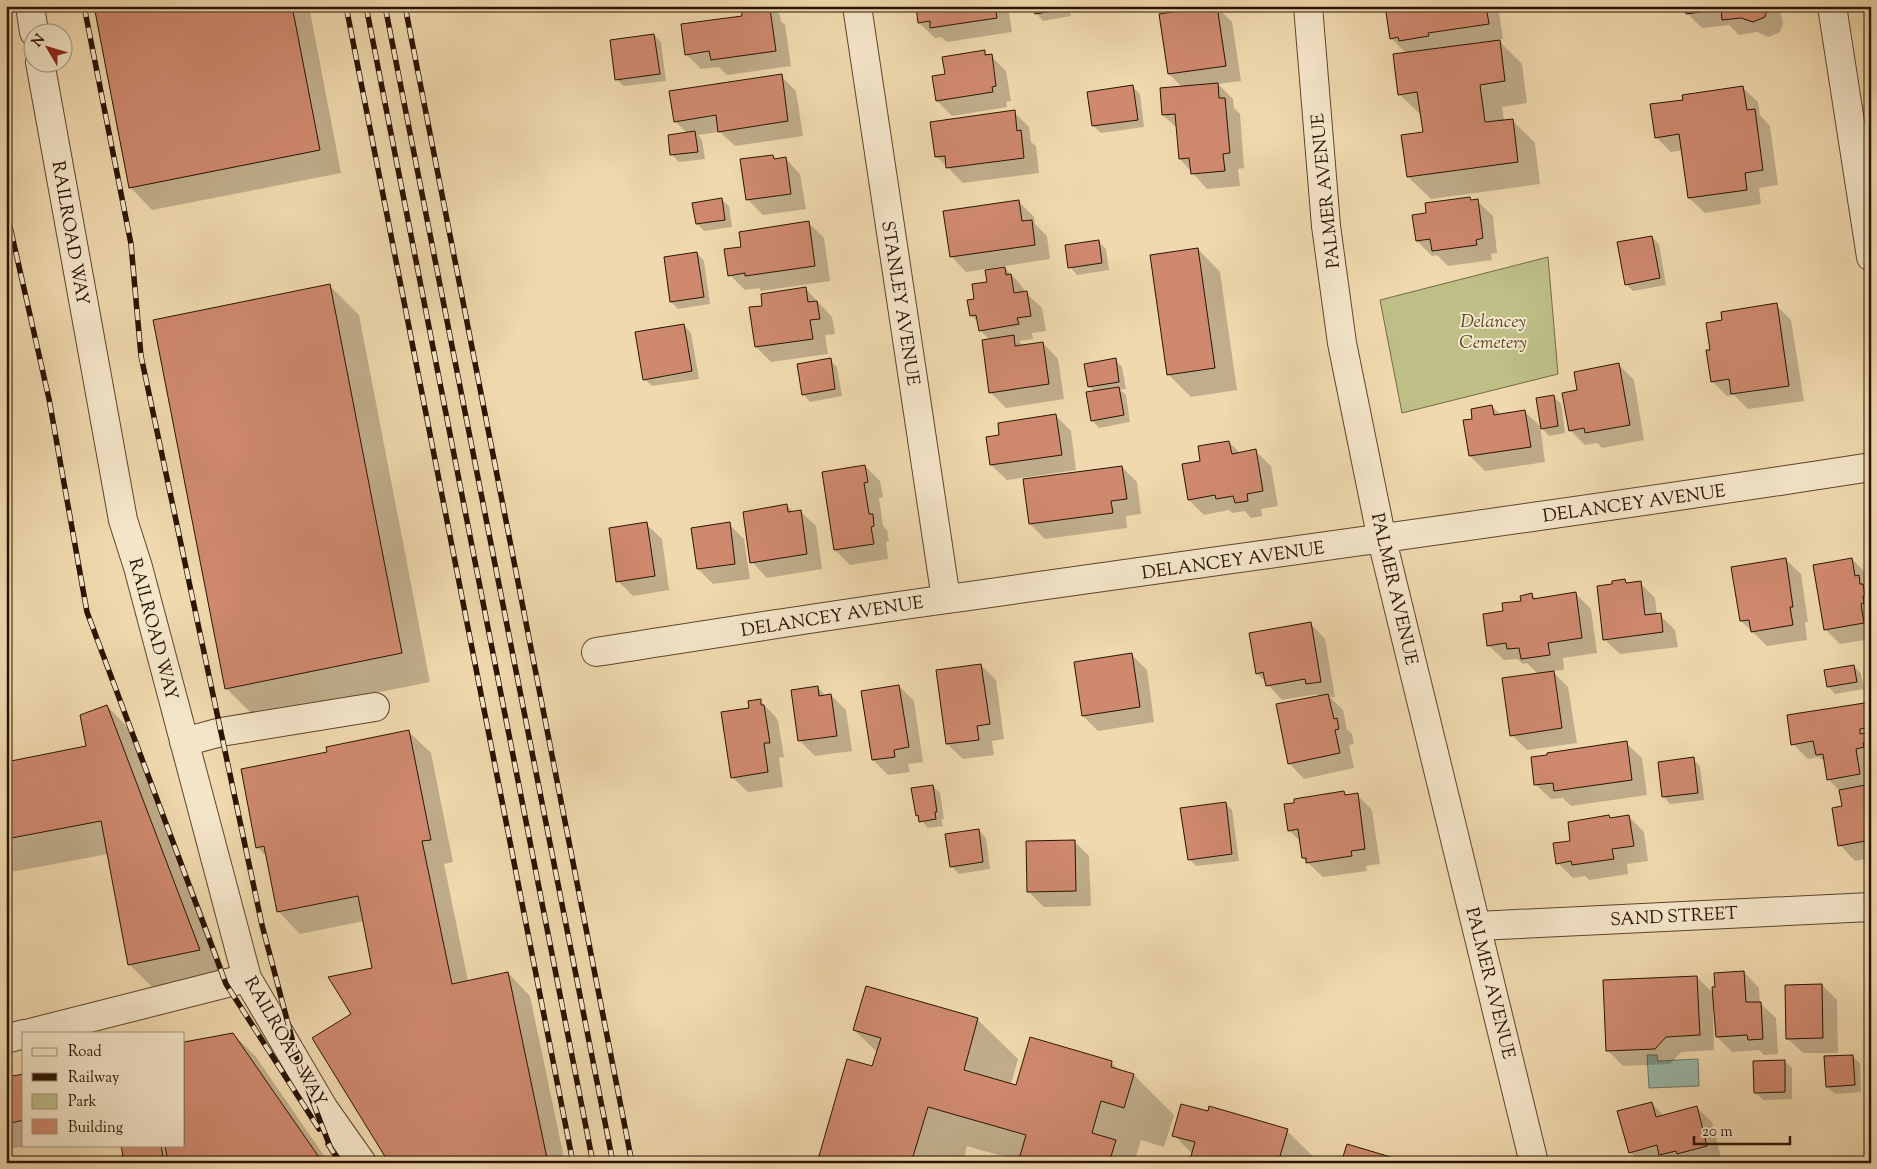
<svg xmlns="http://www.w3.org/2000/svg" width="1877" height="1169" font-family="'Sorts Mill Goudy',serif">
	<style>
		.green { fill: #bebe87; stroke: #746944 }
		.water { fill: #9abaac; stroke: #6d7867 }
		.shadow { fill: #0003 }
		.building { fill: #cf896f; stroke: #291400 }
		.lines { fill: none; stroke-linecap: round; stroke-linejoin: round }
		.minor-casing { stroke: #5b452c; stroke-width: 30 }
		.minor { stroke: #f5e6ca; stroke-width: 28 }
		.rail-casing { stroke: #291400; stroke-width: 5.5 }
		.rail { stroke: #f5e6ca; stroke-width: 4; stroke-dasharray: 11; stroke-linecap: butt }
		.labels { text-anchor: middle; stroke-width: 4; stroke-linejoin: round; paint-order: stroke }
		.street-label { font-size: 18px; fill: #291400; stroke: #f5e6ca }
		.park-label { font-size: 18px; font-style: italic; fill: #564728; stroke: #f5e6ca }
	</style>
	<rect width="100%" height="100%" fill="#f0d9ae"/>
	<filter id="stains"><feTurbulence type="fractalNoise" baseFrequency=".004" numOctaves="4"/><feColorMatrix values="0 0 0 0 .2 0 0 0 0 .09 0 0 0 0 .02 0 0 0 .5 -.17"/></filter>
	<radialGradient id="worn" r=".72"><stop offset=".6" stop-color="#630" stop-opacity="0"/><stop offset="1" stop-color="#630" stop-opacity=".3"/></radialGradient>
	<!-- green -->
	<path class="green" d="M1548,257L1558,374L1402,413L1380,300Z"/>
	<!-- water -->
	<path class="water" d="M1647,1055H1657L1658,1061L1698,1059L1699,1086L1649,1088Z"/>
	<!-- shadow -->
	<path class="shadow" d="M95,6H309L341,173L152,210L130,187Z
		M742,6H771L780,15L781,21L785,25L791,66L727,75L719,67L701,69L686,54L744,17Z
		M917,6H1008L1012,32L947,42L941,37L935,38L919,23Z
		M1035,6H1069L1071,16L1043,21L1036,13Z
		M1169,6H1216L1232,22L1241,81L1218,84L1233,99L1234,108L1240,114L1244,168L1238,169L1240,186L1207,189L1180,159L1178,129L1163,115L1182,87L1169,74L1188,11V9L1173,11Z
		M1386,6H1498L1503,39L1498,40L1522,64L1527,103L1502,107L1504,121L1512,120L1535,143L1540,184L1431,199L1408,177L1403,136L1424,133L1422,116L1399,94L1407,54L1391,38Z
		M1686,6H1774L1781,14L1783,24L1780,32L1769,37L1757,32L1739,35L1729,25L1702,28L1687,13Z
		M654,35L661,42L666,81L624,86L616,79Z
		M984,52L988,56H991L1006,71L1011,101L1006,102L1007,107L952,116L937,101L946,75Z
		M781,76L796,91L803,136L735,146L720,132L698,135L702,140L705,159L679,162L671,154L687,133L675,121Z
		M1133,87L1140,94L1144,127L1101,133L1093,126L1089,93Z
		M1742,87L1758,102L1760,115L1770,126L1778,185L1759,188L1761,204L1705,213L1689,198L1683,150L1671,152L1656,137L1684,101Z
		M1014,112L1029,127L1031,142L1036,146L1039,173L963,183L936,156Z
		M773,156L777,160L785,158L800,174L806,209L763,215L748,200L742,160Z
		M1470,198L1473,201H1477L1493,216L1497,253L1491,254L1492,260L1448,266L1437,255L1432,256L1417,241Z
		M721,199L729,206L732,227L704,231L697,224Z
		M1018,201L1034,217L1035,224L1047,236L1050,259L966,272L951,256Z
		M809,223L824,238L830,281L761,291L759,288L745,290L730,275L742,248Z
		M1652,237L1659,244L1666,285L1633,291L1626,284Z
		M1098,241L1106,249L1109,270L1077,275L1070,267Z
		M1198,249L1220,272L1237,390L1191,397L1168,374Z
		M697,253L704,261L710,304L678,309L671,302Z
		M1005,268L1020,284L1026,293L1042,308L1046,331L1032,333L1033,339L1019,341L1023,346L1043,343L1058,359L1064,399L1006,408L991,393L990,340L980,330L979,323L971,315L975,300L989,283Z
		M330,286L359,315L430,682L255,717L226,688Z
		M806,289L832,317L835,334L825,335L828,354L771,362L756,347L764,307Z
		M1776,305L1791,320L1804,401L1748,409L1734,395L1727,396L1712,381V351L1723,321Z
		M684,325L691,333L699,379L652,386L644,379Z
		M830,360L837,367L842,396L810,402L803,394Z
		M1115,360L1122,367L1126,389L1120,390L1126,395L1130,422L1099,428L1092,420L1095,392L1089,386Z
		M1619,365L1634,380L1644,440L1602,448L1597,443L1585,445L1570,430L1579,391Z
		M1554,397L1561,404L1565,433L1549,436L1542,428Z
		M1492,406L1501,415L1524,411L1540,426L1545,462L1485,471L1470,456L1473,420Z
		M1056,416L1071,431L1076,470L1007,480L991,465L988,438L1001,436Z
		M1229,442L1241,454L1255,451L1271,466L1278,506L1261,509L1262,516L1251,518L1245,511L1232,513L1229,510L1204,515L1189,500L1183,465L1201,462Z
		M865,466L880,481L883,497L879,498L883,526L887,530L889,541L886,542L888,559L850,565L835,550Z
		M1122,467L1137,482L1141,514L1126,516L1127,528L1045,539L1030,524Z
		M787,506L793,512L800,511L816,526L822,569L767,578L752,562Z
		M646,524L662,539L669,590L633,596L618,581Z
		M729,524L744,539L750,579L713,584L698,569Z
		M1785,559L1801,574L1808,622H1805L1807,640L1767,646L1741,621Z
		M1852,559L1867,574L1871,589V639L1840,644L1825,629Z
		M1625,581L1629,584L1640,583L1655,598L1657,615H1660L1675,630L1678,647L1620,654L1604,639L1614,585Z
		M1576,594L1591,609L1597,653L1563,658L1564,670L1552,671L1568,687L1577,743L1527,750L1512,735L1538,674L1527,663L1523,664L1518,659L1504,660L1488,645L1504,612L1532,595L1536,599Z
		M1310,623L1325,639L1335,697H1330L1343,710L1347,730L1352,734L1354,744L1349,745L1354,768L1304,779L1289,763L1320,697L1318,694L1282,700L1257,673Z
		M1132,655L1147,670L1154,722L1098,731L1083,716Z
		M981,665L996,680L1004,739L992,741L994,755L963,759L947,744L937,671Z
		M1854,666L1861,674L1864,689L1835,694L1828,686Z
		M899,686L914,701L923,762L908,764L910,772L888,775L873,760Z
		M818,688L826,696L831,695L846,710L852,751L815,756L799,740Z
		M760,701L775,716L778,721L784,757L779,758L783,787L748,792L732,777L750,709Z
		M1871,703V858L1855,861L1840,845L1843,807L1840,791L1828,779L1826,763L1819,757L1808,759L1793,744Z
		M107,706L136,736L228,979L158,993L129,964L108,854L6,873V763L87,747Z
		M408,731L431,753L453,862L444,864L468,981L508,973L530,996L565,1163H390L353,1014L373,969L364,921L300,934L278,911L268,858L257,847L328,753Z
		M1626,743L1642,758L1647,795L1571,806L1563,798L1551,799L1535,784Z
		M1693,759L1700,766L1704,800L1670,804L1663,796Z
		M933,786L940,793L944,819H941L943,826L928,828L917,815Z
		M1344,793L1347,796L1357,795L1372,810L1380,864L1366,866L1367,871L1323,877L1303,858L1301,842L1289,830Z
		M1225,803L1232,810L1239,861L1196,866L1189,859Z
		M1629,817L1644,832L1648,861L1627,864L1628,874L1589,880L1585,876L1573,878L1558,863L1572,842L1611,819Z
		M979,830L986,838L990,869L959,874L951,866Z
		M1074,841L1089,856L1091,906L1044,907L1029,892Z
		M1744,972L1759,988L1760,1003L1776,1018L1778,1054L1764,1055L1759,1050L1732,1052L1717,1037L1715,1009H1713L1714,1050L1681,1052L1670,1064L1623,1066L1608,1051L1697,977L1714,994L1716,988Z
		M1822,985L1837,1000L1838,1053H1803L1787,1038Z
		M866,987L978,1020L1018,1059L1011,1084L1017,1086L1111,1062L1120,1071L1134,1075L1174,1115L1164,1147L1141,1140L1135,1160L1138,1163H1019L1020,1161L967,1146L963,1163H818L873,1068L878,1053L854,1030Z
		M233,1034L256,1057L329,1163H126L122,1145H184V1044Z
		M1852,1056L1860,1063L1861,1092L1835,1094L1827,1087Z
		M1784,1061L1792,1068V1099L1763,1100L1755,1092Z
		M24,1075V1145H30L6,1150V1078Z
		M1651,1103L1664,1116L1696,1107L1712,1122L1722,1161L1714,1163H1669L1667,1161L1641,1163L1630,1152Z
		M1287,1131L1320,1163H1191L1193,1155L1174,1135Z"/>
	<!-- building -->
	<path class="building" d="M94,6H292L320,150L129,188Z
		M741,6H766L767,9H770L776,51L711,60L709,51L685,55L681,24L742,16Z
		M916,6H995L997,18L930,28V21L918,23Z
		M1033,6H1064V9L1035,14Z
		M1212,6H1217L1226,66L1168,74L1159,14Z
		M1385,6H1486L1489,24L1428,33L1429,36L1399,41L1398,37L1390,39Z
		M1685,6H1768L1765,17L1753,22L1741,18L1722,20L1721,9L1686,14Z
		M654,34L660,74L615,80L610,40Z
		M1500,40L1505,81L1480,85L1485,122L1513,119L1518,162L1407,177L1401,135L1423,132L1417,92L1398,95L1393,54Z
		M985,50V55L992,54L996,86L992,87L993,92L936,101L932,76L945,74L942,57Z
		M782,74L788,121L718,132L716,115L674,122L669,91Z
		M1218,83L1219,98H1225L1230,153L1223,154L1225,171L1191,174L1189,158L1179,159L1175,114L1162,115L1160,88Z
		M1133,85L1138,120L1092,126L1087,92Z
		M1743,86L1747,110L1755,109L1763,170L1745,173L1747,190L1688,198L1679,134L1655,138L1650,104L1683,100L1682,95Z
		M1015,110L1017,131L1021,130L1024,158L946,168L945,156L935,157L930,122Z
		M695,131L698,152L670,155L668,135Z
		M773,155L774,159L786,157L791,194L746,200L740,159Z
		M1470,197L1471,200L1478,199L1483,238L1476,240L1477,245L1432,251L1430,239L1416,241L1412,215L1426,213L1425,203Z
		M722,198L725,220L696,224L692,203Z
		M1019,200L1022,221L1032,220L1035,245L950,257L943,211Z
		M809,221L815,266L745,276V273L728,276L724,249L741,247L739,232Z
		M1652,236L1660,278L1625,285L1617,242Z
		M1099,240L1102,263L1068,268L1065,245Z
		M1198,248L1215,368L1167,375L1150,255Z
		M697,252L704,297L670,302L664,257Z
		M1005,267L1006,275L1011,274L1014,293L1027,291L1031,316L1017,318L1019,324L979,331L976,315L970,316L967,300L974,299L972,284L987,282L985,270Z
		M330,284L402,653L225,689L153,320Z
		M806,287L808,302L817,301L820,319L810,320L813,339L755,347L749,307L762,306L761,294Z
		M1777,303L1789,386L1731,394L1729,379L1711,382L1706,350H1710L1706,323L1722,320L1721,312Z
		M684,324L692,371L643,380L635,332Z
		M1014,335L1015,346L1043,342L1049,384L989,393L982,340Z
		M831,358L835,389L802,395L797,364Z
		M1116,358L1119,382L1088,387L1084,364Z
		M1619,363L1630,425L1585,433L1584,428L1569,431L1562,393L1577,390L1574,372Z
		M1119,387L1124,415L1091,421L1086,392Z
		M1554,395L1558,426L1541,429L1536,398Z
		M1492,405L1494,415L1525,410L1531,447L1469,456L1463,420L1472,419L1471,409Z
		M1056,414L1062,455L990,465L986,437L999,435L998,423Z
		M1229,441L1232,454L1256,449L1263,491L1247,494L1248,501L1235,503L1233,496L1216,499L1215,495L1188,500L1182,464L1200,461L1198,446Z
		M865,465L868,482L864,483L869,514H873L874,526L871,527L874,544L834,550L822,472Z
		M1122,466L1127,499L1111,501L1113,513L1029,524L1023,479Z
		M787,504L788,512L801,510L807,554L750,563L743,512Z
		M647,522L655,576L616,582L609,528Z
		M730,522L735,564L697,569L691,528Z
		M1786,558L1793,607H1790L1793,625L1751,632L1749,620L1740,621L1731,567Z
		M1852,558L1855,576L1859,575L1860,584H1863L1865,596H1863L1864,603L1861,604L1864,623L1824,630L1813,565Z
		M1625,579L1626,583L1641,581L1645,615L1661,613L1663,632L1603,640L1597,586L1612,584V581Z
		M1576,592L1582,638L1548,643L1550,655L1521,659L1519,648L1507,649L1506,643L1487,646L1483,614L1503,611L1502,603L1521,601L1520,596L1532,593L1533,599Z
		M1311,622L1321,682L1306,684L1305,679L1266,686L1263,672L1256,674L1249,633Z
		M1132,653L1140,707L1082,716L1074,662Z
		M981,664L990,724L977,726L979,740L946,744L936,670Z
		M1854,665L1857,682L1827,687L1824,670Z
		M1554,671L1562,728L1510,736L1502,678Z
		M899,685L909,747L894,750L895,757L872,760L861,691Z
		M818,686L819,696L831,694L837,736L798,741L791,690Z
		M1328,694L1334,719L1337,718L1339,729L1335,730L1340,753L1288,764L1276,704Z
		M761,699V705H764L770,743H764L768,772L731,778L721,712L749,708L748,701Z
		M1871,702V727L1860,729V734L1866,733L1868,743H1863L1864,747L1856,749L1860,774L1827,780L1823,754L1816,755L1813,741L1791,745L1787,715Z
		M107,705L200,950L128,965L101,821L6,839V762L86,746L80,715Z
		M409,730L431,840L422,841L452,984L508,972L548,1163H389L312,1038L351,1014L328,977L372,968L358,896L277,912L264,846L256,848L241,769L327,752L326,747Z
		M1627,741L1632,780L1554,791L1553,783L1534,785L1531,757L1547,755V753Z
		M1694,757L1698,793L1662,797L1658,762Z
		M1871,784V840L1838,846L1832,808L1842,806L1839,790Z
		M933,785L937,812H935L936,819L919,822L918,815L916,816L911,788Z
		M1344,791L1345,795L1358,793L1365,849L1351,851L1352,856L1306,863V858H1302L1298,829L1288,831L1284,804L1294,803V799Z
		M1226,802L1232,854L1188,860L1180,808Z
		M1609,815L1610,818L1629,815L1634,846L1612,849L1614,859L1572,865L1571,861L1556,864L1553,843L1570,841L1568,822Z
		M979,829L983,862L950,867L945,834Z
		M1075,840L1076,891L1027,892L1026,841Z
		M1744,971L1746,1002H1761L1763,1039L1748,1040L1747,1035L1716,1037L1712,987H1715L1714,973Z
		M1697,976L1700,1035L1666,1037L1655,1049L1606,1051L1603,980Z
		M1822,984L1823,1038L1786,1039L1785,985Z
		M866,986L978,1018L964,1070L1016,1085L1030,1037L1112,1061L1111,1067L1134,1074L1124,1108L1101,1101L1092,1133L1116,1140L1109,1163H1018L1026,1135L928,1107L911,1163H817L847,1059L872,1066L881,1038L853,1030Z
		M233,1033L323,1163H168L165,1145H184V1042Z
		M1853,1055L1855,1085L1826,1087L1824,1056Z
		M1785,1060V1092L1754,1093L1753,1061Z
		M24,1074V1120L6,1124V1077Z
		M1652,1102L1656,1117L1697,1106L1707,1146L1677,1154L1676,1151L1659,1155L1657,1145L1629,1153L1617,1111Z
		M1181,1104L1208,1111L1209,1106L1288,1129L1278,1163H1189L1195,1142L1172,1136Z
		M1347,1144L1411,1163H1341Z
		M121,1145H161L164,1163H124Z"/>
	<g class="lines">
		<!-- minor casing -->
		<g class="minor-casing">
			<path id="minor" d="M30,6L34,32
				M857,6L946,599
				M1308,6L1326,226L1342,343L1382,540L1534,1163
				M1832,6L1871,257
				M40,62L123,520L138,567L247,978L324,1109L362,1163
				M596,652C713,634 830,615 948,599C1255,555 1564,515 1871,467
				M184,742L221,732L375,707
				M1477,926L1871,907
				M30,1033L247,978
				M6,1039L24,1034"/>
		</g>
		<!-- minor -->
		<use href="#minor" class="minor"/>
		<!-- rail casing -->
		<g class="rail-casing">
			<path id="rail" d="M84,6L131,244L141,356L262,925L300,1069L331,1149
				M346,6L573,1163
				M366,6L593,1163
				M385,6L613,1163
				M405,6L632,1163
				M6,209L49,399L87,612L226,984L319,1129
				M328,1144L340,1163"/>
		</g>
		<!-- rail -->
		<use href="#rail" class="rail"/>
	</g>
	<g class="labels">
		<!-- street labels -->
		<g class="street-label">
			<text transform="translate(1325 191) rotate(-96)" y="6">PALMER AVENUE</text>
			<text transform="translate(71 233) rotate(80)" y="6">RAILROAD WAY</text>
			<text transform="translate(901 303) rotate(81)" y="6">STANLEY AVENUE</text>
			<text transform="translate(1634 503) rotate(-8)" y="6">DELANCEY AVENUE</text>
			<text transform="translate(1233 560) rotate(-8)" y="6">DELANCEY AVENUE</text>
			<text transform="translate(1395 589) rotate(77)" y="6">PALMER AVENUE</text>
			<text transform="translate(832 616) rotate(-9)" y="6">DELANCEY AVENUE</text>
			<text transform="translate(154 629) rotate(75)" y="6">RAILROAD WAY</text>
			<text transform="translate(1674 916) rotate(-3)" y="6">SAND STREET</text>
			<text transform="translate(1491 983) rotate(76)" y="6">PALMER AVENUE</text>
			<text transform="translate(286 1041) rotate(60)" y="6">RAILROAD WAY</text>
		</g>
		<!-- park labels -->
		<g class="park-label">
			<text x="1493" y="327">Delancey<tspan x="1493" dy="21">Cemetery</tspan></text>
		</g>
	</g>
	<!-- margin -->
	<rect width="1877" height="1169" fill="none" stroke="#f0d9ae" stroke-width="25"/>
	<rect x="8" y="8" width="1862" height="1154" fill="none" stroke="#291400" stroke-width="2.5"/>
	<rect x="12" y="12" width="1852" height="1144" fill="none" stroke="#291400"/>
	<!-- legend -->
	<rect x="22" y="1032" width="162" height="115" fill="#f5e6ca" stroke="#a39279"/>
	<rect x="32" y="1048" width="25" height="8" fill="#f5e6ca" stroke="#a39279"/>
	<text x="68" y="1056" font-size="15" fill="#291400">Road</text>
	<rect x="32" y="1073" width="25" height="8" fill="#291400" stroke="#a39279"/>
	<text x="68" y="1082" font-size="15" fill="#291400">Railway</text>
	<rect x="32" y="1094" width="25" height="15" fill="#bebe87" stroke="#a39279"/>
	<text x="68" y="1106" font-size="15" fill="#291400">Park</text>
	<rect x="32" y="1119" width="25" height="15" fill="#cf896f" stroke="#a39279"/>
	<text x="68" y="1132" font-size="15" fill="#291400">Building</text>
	<!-- north arrow -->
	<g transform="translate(48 48) rotate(308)"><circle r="24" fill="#f5e6ca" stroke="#a39279"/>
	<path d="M0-4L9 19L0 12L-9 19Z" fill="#8f2418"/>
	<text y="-8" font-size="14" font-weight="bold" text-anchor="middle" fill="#291400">N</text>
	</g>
	<!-- scale -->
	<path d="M1694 1136v8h96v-8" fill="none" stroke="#291400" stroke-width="2.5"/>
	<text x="1702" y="1136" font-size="15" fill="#291400" stroke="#f5e6ca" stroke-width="4" paint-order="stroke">20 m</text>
	<rect width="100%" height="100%" filter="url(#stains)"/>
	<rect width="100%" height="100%" fill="url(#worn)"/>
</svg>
